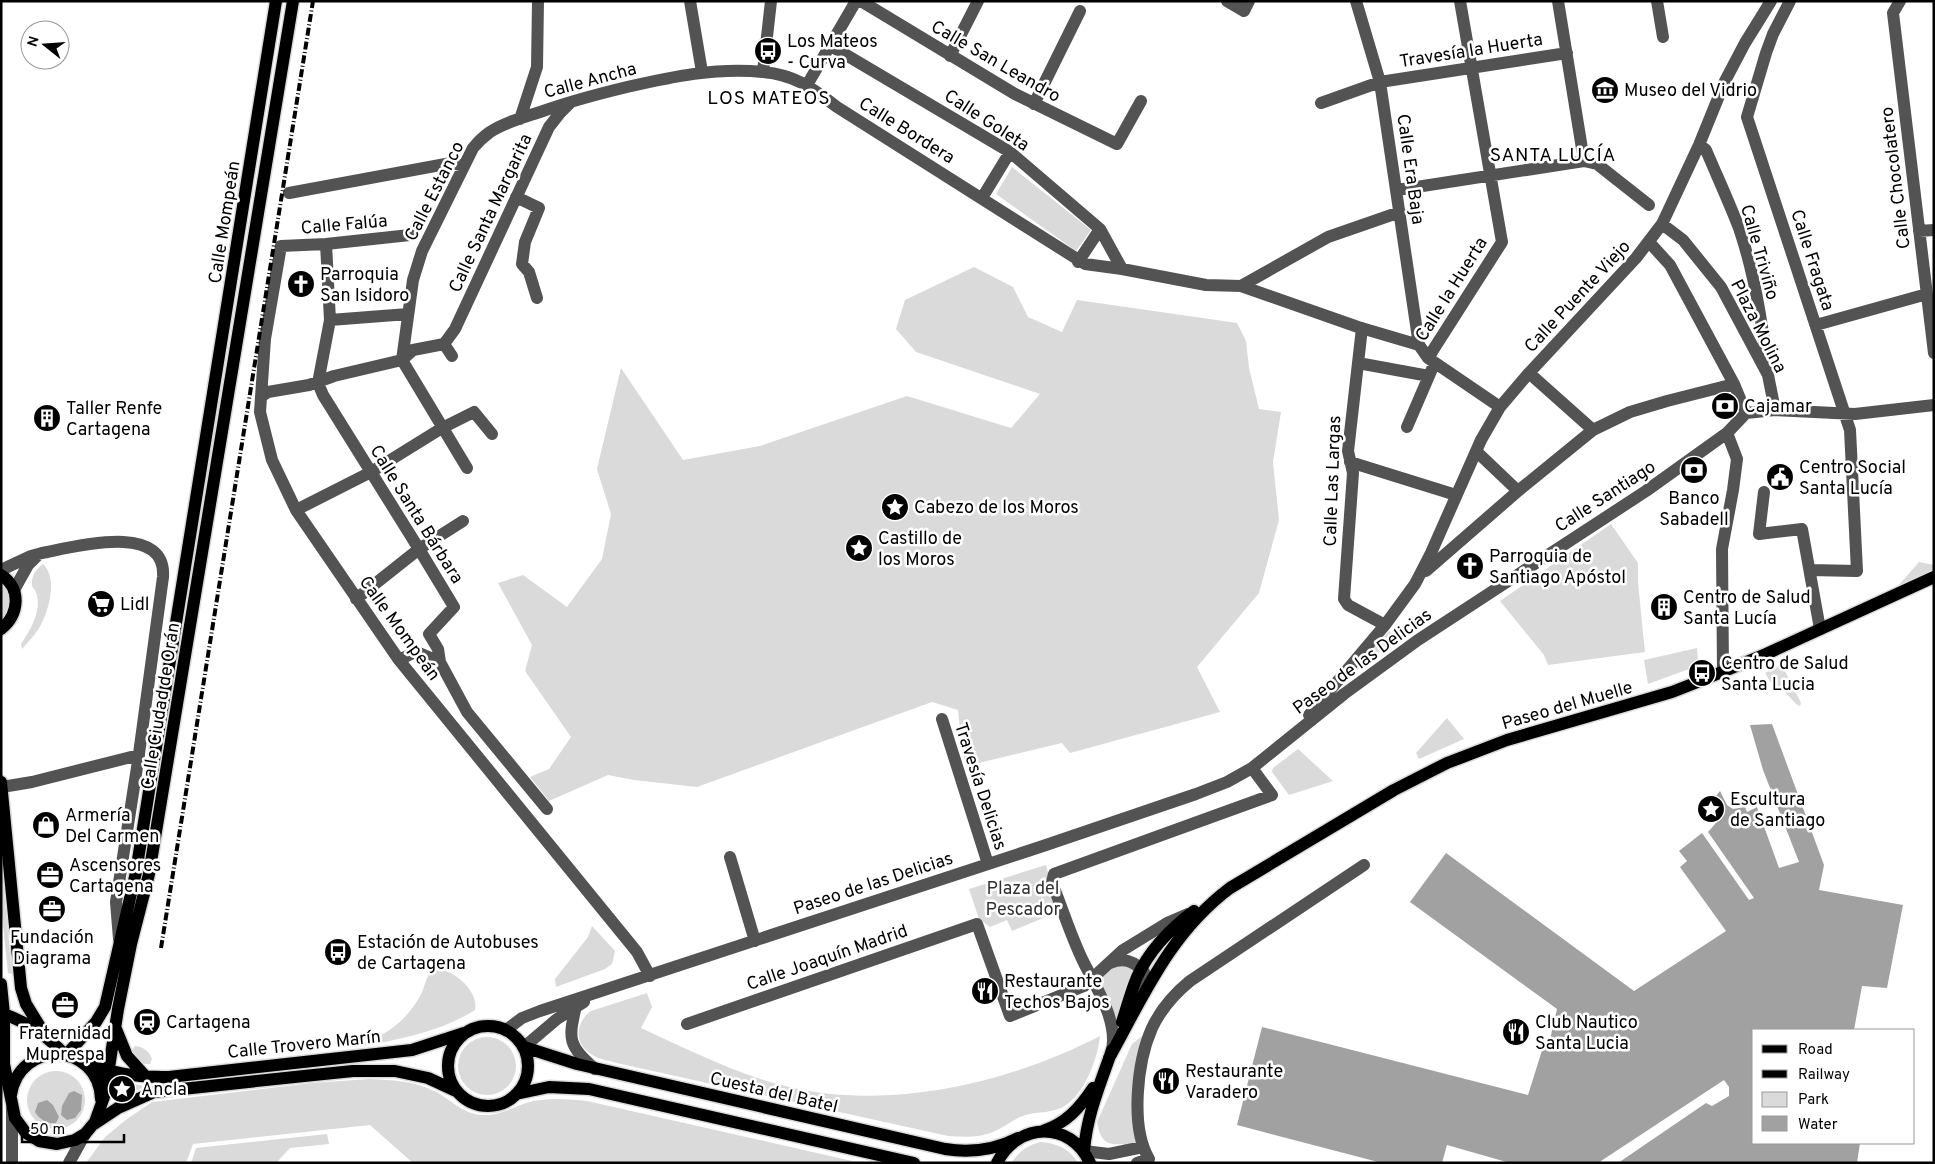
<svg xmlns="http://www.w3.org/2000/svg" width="1935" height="1164" font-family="Overpass,sans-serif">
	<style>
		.green { fill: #dadada }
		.water { fill: #a1a1a1 }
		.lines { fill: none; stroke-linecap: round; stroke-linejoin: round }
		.major-casing { stroke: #dbdbdb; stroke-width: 15 }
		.minor { stroke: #535353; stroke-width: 12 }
		.major { stroke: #000; stroke-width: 12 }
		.rail { stroke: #000; stroke-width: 4; stroke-dasharray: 8 2.5 1 2.5; stroke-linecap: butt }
		.labels { text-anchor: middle; stroke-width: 5; stroke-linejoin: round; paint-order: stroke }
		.poi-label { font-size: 18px; fill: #000; stroke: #fff; text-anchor: start }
		.street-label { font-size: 18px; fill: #000; stroke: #fff }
		.park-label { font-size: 18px; fill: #313131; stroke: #fff }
		.neighbourhood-label { font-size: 19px; letter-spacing: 1px; fill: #000; stroke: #fff }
	</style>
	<rect width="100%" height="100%" fill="#fff"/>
	<!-- green -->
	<path class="green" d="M1012,167L1091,230L1076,251L996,194Z
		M974,267L1013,287L1028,317L1062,332L1077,300L1237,323L1246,341L1249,368L1259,409L1281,412L1273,462L1279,520L1259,593L1197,667L1220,712L1070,753L1062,743L966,766L962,749L958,710L932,702L697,787L634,780L608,775L549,801L530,777L549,769L571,737L525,671L532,645L498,583L523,575L567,607L602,559L611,514L597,469L621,368L683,460L760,446L907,396L1011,428L1040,394L916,352L896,329L905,300Z
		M1611,524L1638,563V583L1645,652L1548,665L1544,655L1500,601Z
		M1919,562L1934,565V569L1898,586Z
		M43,564C59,579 48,614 38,630C33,637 27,643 22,649L21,644C32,628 46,603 32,586C31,576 36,569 43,564Z
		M1,575L16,599L1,629Z
		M1389,631L1397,638L1348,677L1347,676Z
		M1697,648L1698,661L1692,668L1648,684L1644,660Z
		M1782,665L1801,703L1800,706L1796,704L1784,691L1773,686L1765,673Z
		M1447,718L1464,739L1419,759L1416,753Z
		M1298,749L1333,781L1289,795L1272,772L1273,768Z
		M1,859L12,974L8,973L1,905Z
		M1046,865L1058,912L1012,931L1007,920L990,927L979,919L969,889Z
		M592,926L615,951L612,964L605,969L556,987L555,979L588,937Z
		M1116,961L1141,969L1112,1048L1093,978Z
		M443,970C458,974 479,993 475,1010C440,1032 400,1039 360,1047L354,1046C383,1038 406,1022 420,996C424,990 425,980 429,975C433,970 438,970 443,970Z
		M647,993L652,1007L641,1028C685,1048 730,1071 777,1084C882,1113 1005,1085 1100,1036C1098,1059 1083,1098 1061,1108C1048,1114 1033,1111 1020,1117C1011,1121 1003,1128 993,1132C979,1138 963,1137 948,1136L621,1064C611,1061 599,1060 591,1054C573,1043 576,1022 591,1011Z
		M1152,1028L1144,1052L1143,1147L1125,1152L1123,1144C1105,1146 1100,1139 1097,1122L1132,1044Z
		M458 1066a29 29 0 1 1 58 0a29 29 0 1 1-58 0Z
		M135,1046C144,1047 149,1051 152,1059L150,1064H142L131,1051Z
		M27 1100a29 29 0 1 1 58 0a29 29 0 1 1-58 0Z
		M370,1079C391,1080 416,1081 434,1091C451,1099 462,1114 482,1115C498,1116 511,1108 526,1103C546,1097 567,1099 587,1101L861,1163H413L370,1125L193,1144L186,1163H86L105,1137L127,1119L152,1102L312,1083Z
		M116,1081L145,1086V1087L113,1100Z
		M327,1134L329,1144L290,1148L277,1162L191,1163L196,1148Z
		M1040,1142C1056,1143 1069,1148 1078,1163H1011C1019,1152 1026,1146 1040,1142Z"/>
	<!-- water -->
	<path class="water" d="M1772,724L1824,865L1819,890L1903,905L1887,988L1862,986L1854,1030H1754V1143H1860L1857,1163H1618L1706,1103L1712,1106L1729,1096V1087L1724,1080L1598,1163H1510L1447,1145L1442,1163H1382L1237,1125L1262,1027L1528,1095L1544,1044H1549L1557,1009L1410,902L1446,853L1634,991L1726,931L1680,867L1687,861L1679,851L1702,833L1749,900L1754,898L1708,832L1722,816V807L1716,796L1720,791L1727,805L1733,809L1745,807L1747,812L1757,807L1779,868L1799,862L1763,770L1750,725Z
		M74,1091L82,1095L81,1110L75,1118L67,1120L61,1115L62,1106L69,1093Z
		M47,1100L53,1105L59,1117L56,1123C47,1124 39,1119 35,1112L38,1103Z"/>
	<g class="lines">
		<!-- major casing -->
		<g class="major-casing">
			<path id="major" d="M1,575C22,588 19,615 1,629
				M1,782L21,988L26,1004L45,1035
				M1,984L4,1014V1064L15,1118L26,1133L39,1141L57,1144L75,1140L85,1134L95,1122L105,1094L118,1009L131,944L149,874L293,1
				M1,1013C31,1024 44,1033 65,1055
				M1122,1022C1127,1007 1131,991 1137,977C1149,951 1171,928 1194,911
				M448 1066a40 40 0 1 1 80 0a40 40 0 1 1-80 0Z
				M116,1029L127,1056L146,1077
				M524,1047L577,1064L945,1149C971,1153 995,1150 1018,1138
				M66,1055L96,1022L105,1007L136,872L276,1
				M1109,1058C1144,995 1170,933 1230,888L1394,790L1447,763L1507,740L1672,692L1695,683L1766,654L1934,577
				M85,1064C112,1073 140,1078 169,1077L412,1050L464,1033
				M516,1094L549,1087L589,1089L914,1163
				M11,1095C19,1039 99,1042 101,1099
				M94,1124L118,1108L154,1092L304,1076L353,1071H395L428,1078L456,1091
				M1043,1131C1066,1123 1079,1109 1093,1088
				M1084,1151C1087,1114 1100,1085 1112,1050
				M997,1163C1017,1122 1071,1120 1090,1163"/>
		</g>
		<!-- minor -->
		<path class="minor" d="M690,1L702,72
			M861,1L1015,94L1117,144L1141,101
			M1227,1L1244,11L1249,1
			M1356,1L1380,82L1419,345L1428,358L1500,407
			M1558,1L1584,161
			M1657,1L1663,37
			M1790,1L1773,34L1766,53L1747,117L1850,430L1857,571L1810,570
			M1900,1L1893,13L1934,353
			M831,46L1010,152L1100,229L1122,269
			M950,56L978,1
			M763,72L771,1
			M807,85L856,1
			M1321,103L1380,82L1567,53
			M1034,104L1080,11
			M520,119L537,67L538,1
			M1699,145L1706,150C1717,176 1729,202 1739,228C1755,275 1763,325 1768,375
			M1397,190L1584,161L1597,164L1649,205
			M289,193L451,163L464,166
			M516,197L539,208L525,242L522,264L529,272L537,298
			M982,198L1010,152
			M1662,224L1683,240L1721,287L1768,375L1775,410
			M1919,231L1934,230
			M410,235L326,244L281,246L265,339L260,412L272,460L296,510L399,660L637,952L650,976
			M1649,242L1670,265L1734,384L1746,413
			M326,244L330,320L318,383L323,395L419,549L454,607L429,634L438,649L440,662
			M1078,262L1100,229
			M1241,286L1328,237L1400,212
			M330,320L408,314
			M1816,325L1927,294
			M1362,328L1348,451L1353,473L1344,599L1348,605L1385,625
			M444,344L455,329L549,127L560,113L571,102
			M444,344L452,356
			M1428,358L1502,242L1460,1
			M402,360L413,280L422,251L473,148C478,142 483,137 490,132C505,122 525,117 543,111C571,101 598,94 627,87C671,77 717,67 763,72C796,75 812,88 837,107L1085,264L1122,269L1206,285L1241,286L1358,327L1419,345
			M402,360L467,468
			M1358,363L1429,376
			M1529,373L1593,430
			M262,396L268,392L309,385L334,376L402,360L413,350L444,344
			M1746,413L1775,410L1855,414L1934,405
			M1407,427L1432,369
			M1476,451L1518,491
			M1350,462L1456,495
			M1764,492L1759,534L1802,529L1820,629
			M296,510L371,472L442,428L474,412L492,434
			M1,570L31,556L42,553C73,547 167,521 163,577L138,761L116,902L119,939
			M1426,571L1518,491L1593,430L1630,412L1667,401L1734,384
			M14,590L28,565L37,556
			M356,599L419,549L463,521
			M399,660L413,653H419L440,662L467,712L547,809
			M1723,673L1722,549L1733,490L1737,459L1727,433
			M1309,715L1385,625L1415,584L1431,553L1481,440L1500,407L1529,373L1636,258L1662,224L1699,145L1725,81L1745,43L1771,1
			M942,719L988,864
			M2,787L32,782L139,755
			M730,857L755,941
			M1110,963C1124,957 1134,961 1144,972V976L1136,1002
			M576,1006C568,1040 568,1045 595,1069
			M687,1024L977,924L1010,1016L1084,986L1123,950L1167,923L1188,914
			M506,1030L522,1018L540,1011L1043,846L1196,794L1227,782L1252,768L1344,694L1418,640L1646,491L1727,433L1746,413
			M524,1047L557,1019L584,1002
			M1111,1054C1120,1024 1097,989 1084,963C1072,939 1064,913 1054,888L1052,882L1054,874L1272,795L1252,768
			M1084,1151L1109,1154L1143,1147
			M12,1163V1109
			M69,1163L85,1134
			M1137,1163L1149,1159C1130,1127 1137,1062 1152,1028C1161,1009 1174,994 1190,981L1364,865"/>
		<!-- major -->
		<use href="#major" class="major"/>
		<!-- rail -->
		<path class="rail" d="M161,948L313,1"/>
	</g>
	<!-- icons -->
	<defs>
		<g id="bus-disc" transform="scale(1.4375)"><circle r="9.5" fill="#000" stroke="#fff"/><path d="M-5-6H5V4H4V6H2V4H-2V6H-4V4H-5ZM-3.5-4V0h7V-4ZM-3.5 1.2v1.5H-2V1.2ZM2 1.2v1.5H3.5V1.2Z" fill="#fff"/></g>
		<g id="museum-disc" transform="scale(1.4375)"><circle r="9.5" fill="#000" stroke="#fff"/><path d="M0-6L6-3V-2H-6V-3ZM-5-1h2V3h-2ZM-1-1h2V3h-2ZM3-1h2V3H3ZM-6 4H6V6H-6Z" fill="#fff"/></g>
		<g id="church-disc" transform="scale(1.4375)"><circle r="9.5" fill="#000" stroke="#fff"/><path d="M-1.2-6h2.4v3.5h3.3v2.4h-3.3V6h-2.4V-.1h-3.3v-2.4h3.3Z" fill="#fff"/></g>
		<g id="bank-disc" transform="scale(1.4375)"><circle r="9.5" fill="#000" stroke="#fff"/><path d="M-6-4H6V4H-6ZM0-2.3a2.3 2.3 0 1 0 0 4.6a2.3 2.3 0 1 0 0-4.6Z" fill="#fff"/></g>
		<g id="building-disc" transform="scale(1.4375)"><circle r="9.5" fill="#000" stroke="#fff"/><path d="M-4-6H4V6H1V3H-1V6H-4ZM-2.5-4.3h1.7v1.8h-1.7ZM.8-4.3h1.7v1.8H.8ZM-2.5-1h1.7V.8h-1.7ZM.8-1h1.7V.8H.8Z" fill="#fff"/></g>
		<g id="civic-disc" transform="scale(1.4375)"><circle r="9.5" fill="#000" stroke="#fff"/><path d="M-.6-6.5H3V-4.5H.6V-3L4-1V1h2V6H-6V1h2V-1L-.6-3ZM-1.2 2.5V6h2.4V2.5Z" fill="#fff"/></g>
		<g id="sight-disc" transform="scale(1.4375)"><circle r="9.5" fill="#000" stroke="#fff"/><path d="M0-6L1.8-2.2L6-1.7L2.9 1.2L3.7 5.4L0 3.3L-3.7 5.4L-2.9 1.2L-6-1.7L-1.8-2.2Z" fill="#fff"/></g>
		<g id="supermarket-disc" transform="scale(1.4375)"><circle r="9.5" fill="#000" stroke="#fff"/><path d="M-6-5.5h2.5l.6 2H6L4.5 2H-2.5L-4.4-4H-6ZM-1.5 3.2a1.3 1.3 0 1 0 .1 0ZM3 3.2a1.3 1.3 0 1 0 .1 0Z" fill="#fff"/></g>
		<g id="shop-disc" transform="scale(1.4375)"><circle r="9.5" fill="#000" stroke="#fff"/><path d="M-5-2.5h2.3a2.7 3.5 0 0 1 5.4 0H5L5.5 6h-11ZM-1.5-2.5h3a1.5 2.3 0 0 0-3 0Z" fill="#fff"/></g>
		<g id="office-disc" transform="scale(1.4375)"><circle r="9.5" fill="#000" stroke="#fff"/><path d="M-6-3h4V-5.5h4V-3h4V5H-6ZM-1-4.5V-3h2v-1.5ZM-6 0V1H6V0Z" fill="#fff"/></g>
		<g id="restaurant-disc" transform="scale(1.4375)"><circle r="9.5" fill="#000" stroke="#fff"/><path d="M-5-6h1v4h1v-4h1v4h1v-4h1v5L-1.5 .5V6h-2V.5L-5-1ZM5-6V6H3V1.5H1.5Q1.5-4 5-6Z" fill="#fff"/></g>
		<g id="station-disc" transform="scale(1.4375)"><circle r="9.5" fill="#000" stroke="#fff"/><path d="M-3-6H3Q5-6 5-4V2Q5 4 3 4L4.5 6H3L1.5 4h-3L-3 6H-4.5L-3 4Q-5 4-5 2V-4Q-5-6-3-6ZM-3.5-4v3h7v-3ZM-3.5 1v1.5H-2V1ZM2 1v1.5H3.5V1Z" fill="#fff"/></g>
	</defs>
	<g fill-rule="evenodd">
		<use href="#bus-disc" x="768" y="51"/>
		<use href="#museum-disc" x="1605" y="90"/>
		<use href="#church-disc" x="301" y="284"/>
		<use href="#bank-disc" x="1725" y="406"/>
		<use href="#building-disc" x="47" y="418"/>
		<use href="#bank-disc" x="1694" y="470"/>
		<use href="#civic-disc" x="1780" y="477"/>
		<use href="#sight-disc" x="895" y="507"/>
		<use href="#sight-disc" x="859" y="548"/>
		<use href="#church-disc" x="1470" y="566"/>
		<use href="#supermarket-disc" x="101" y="604"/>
		<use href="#building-disc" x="1664" y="607"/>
		<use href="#bus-disc" x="1702" y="673"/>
		<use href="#sight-disc" x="1711" y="809"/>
		<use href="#shop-disc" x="46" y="825"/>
		<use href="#office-disc" x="50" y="875"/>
		<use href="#office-disc" x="52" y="909"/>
		<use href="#bus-disc" x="338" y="952"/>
		<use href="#restaurant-disc" x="985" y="991"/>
		<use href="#office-disc" x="65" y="1005"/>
		<use href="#station-disc" x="147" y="1022"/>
		<use href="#restaurant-disc" x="1516" y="1032"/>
		<use href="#restaurant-disc" x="1166" y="1081"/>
		<use href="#sight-disc" x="122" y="1089"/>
	</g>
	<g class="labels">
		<!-- poi labels -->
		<g class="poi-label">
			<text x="787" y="47">Los Mateos<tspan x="787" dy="21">- Curva</tspan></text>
			<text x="1624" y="96">Museo del Vidrio</text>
			<text x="320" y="280">Parroquia<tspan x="320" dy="21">San Isidoro</tspan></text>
			<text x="1744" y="412">Cajamar</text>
			<text x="66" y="414">Taller Renfe<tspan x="66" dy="21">Cartagena</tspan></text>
			<text x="1799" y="473">Centro Social<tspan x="1799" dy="21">Santa Lucía</tspan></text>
			<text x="1694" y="504" text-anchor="middle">Banco<tspan x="1694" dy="21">Sabadell</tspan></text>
			<text x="914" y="513">Cabezo de los Moros</text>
			<text x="878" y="544">Castillo de<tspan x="878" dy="21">los Moros</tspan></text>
			<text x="1489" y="562">Parroquia de<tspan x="1489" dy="21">Santiago Apóstol</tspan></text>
			<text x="1683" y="603">Centro de Salud<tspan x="1683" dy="21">Santa Lucía</tspan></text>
			<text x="120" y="610">Lidl</text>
			<text x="1721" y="669">Centro de Salud<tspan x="1721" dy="21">Santa Lucia</tspan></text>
			<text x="1730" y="805">Escultura<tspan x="1730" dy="21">de Santiago</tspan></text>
			<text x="65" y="821">Armería<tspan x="65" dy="21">Del Carmen</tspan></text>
			<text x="69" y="871">Ascensores<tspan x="69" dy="21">Cartagena</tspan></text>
			<text x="52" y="943" text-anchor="middle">Fundación<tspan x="52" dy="21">Diagrama</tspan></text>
			<text x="357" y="948">Estación de Autobuses<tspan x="357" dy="21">de Cartagena</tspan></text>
			<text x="1004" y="987">Restaurante<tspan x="1004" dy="21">Techos Bajos</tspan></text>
			<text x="166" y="1028">Cartagena</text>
			<text x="1535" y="1028">Club Nautico<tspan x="1535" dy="21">Santa Lucia</tspan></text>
			<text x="65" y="1039" text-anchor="middle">Fraternidad<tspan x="65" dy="21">Muprespa</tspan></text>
			<text x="1185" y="1077">Restaurante<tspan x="1185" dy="21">Varadero</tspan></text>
			<text x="141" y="1095">Ancla</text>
		</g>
		<!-- street labels -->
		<g class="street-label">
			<text transform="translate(1471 50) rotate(-9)" y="6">Travesía la Huerta</text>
			<text transform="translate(996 61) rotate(30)" y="6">Calle San Leandro</text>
			<text transform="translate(590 80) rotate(-15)" y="6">Calle Ancha</text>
			<text transform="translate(987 120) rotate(33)" y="6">Calle Goleta</text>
			<text transform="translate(907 130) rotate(32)" y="6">Calle Bordera</text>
			<text transform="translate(1411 169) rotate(82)" y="6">Calle Era Baja</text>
			<text transform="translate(1895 178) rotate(-97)" y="6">Calle Chocolatero</text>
			<text transform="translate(434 191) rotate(-63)" y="6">Calle Estanco</text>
			<text transform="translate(490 213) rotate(-65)" y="6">Calle Santa Margarita</text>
			<text transform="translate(224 222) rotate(-81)" y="6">Calle Mompeán</text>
			<text transform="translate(344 224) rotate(-5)" y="6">Calle Falúa</text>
			<text transform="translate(1760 252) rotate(74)" y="6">Calle Triviño</text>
			<text transform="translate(1813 260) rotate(72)" y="6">Calle Fragata</text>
			<text transform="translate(1451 289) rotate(-58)" y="6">Calle la Huerta</text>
			<text transform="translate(1577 296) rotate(-47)" y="6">Calle Puente Viejo</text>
			<text transform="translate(1759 326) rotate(63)" y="6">Plaza Molina</text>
			<text transform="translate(1332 481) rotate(-88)" y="6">Calle Las Largas</text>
			<text transform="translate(1605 496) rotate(-33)" y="6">Calle Santiago</text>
			<text transform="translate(417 514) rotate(58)" y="6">Calle Santa Bárbara</text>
			<text transform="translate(400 628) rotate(54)" y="6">Calle Mompeán</text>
			<text transform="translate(1362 661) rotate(-36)" y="6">Paseo de las Delicias</text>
			<text transform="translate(1567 705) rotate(-16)" y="6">Paseo del Muelle</text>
			<text transform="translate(160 706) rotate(-81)" y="6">Calle Ciudad de Orán</text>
			<text transform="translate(981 786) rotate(72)" y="6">Travesía Delicias</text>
			<text transform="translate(873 883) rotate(-18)" y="6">Paseo de las Delicias</text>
			<text transform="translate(827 957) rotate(-19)" y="6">Calle Joaquín Madrid</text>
			<text transform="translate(304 1044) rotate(-6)" y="6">Calle Trovero Marín</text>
			<text transform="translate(774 1092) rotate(13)" y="6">Cuesta del Batel</text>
		</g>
		<!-- park labels -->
		<g class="park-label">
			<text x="1023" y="894">Plaza del<tspan x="1023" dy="21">Pescador</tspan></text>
		</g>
		<!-- neighbourhood labels -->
		<g class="neighbourhood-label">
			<text x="769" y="104">LOS MATEOS</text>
			<text x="1553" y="161">SANTA LUCÍA</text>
		</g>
	</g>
	<!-- border -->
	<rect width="1935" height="1164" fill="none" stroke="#000000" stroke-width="5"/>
	<!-- legend -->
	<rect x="1752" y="1029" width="162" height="115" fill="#ffffff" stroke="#999999"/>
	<rect x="1762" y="1045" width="25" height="8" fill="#000000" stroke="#999999"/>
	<text x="1798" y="1054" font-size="15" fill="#000000">Road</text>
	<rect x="1762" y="1070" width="25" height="8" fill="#000000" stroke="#999999"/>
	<text x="1798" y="1079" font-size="15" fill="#000000">Railway</text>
	<rect x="1762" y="1092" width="25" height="15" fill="#dadada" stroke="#999999"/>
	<text x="1798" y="1104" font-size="15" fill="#000000">Park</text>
	<rect x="1762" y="1116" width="25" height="15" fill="#a1a1a1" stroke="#999999"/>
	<text x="1798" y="1129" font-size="15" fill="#000000">Water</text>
	<!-- north arrow -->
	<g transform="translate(45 45) rotate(287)"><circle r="24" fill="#ffffff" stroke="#999999"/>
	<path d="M0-4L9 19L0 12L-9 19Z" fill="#000000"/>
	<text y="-8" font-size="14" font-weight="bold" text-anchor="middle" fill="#000000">N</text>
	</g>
	<!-- scale -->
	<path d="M22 1134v8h102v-8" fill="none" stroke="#000000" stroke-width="2.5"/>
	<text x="30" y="1134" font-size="15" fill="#000000" stroke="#ffffff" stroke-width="4" paint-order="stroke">50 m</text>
</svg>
